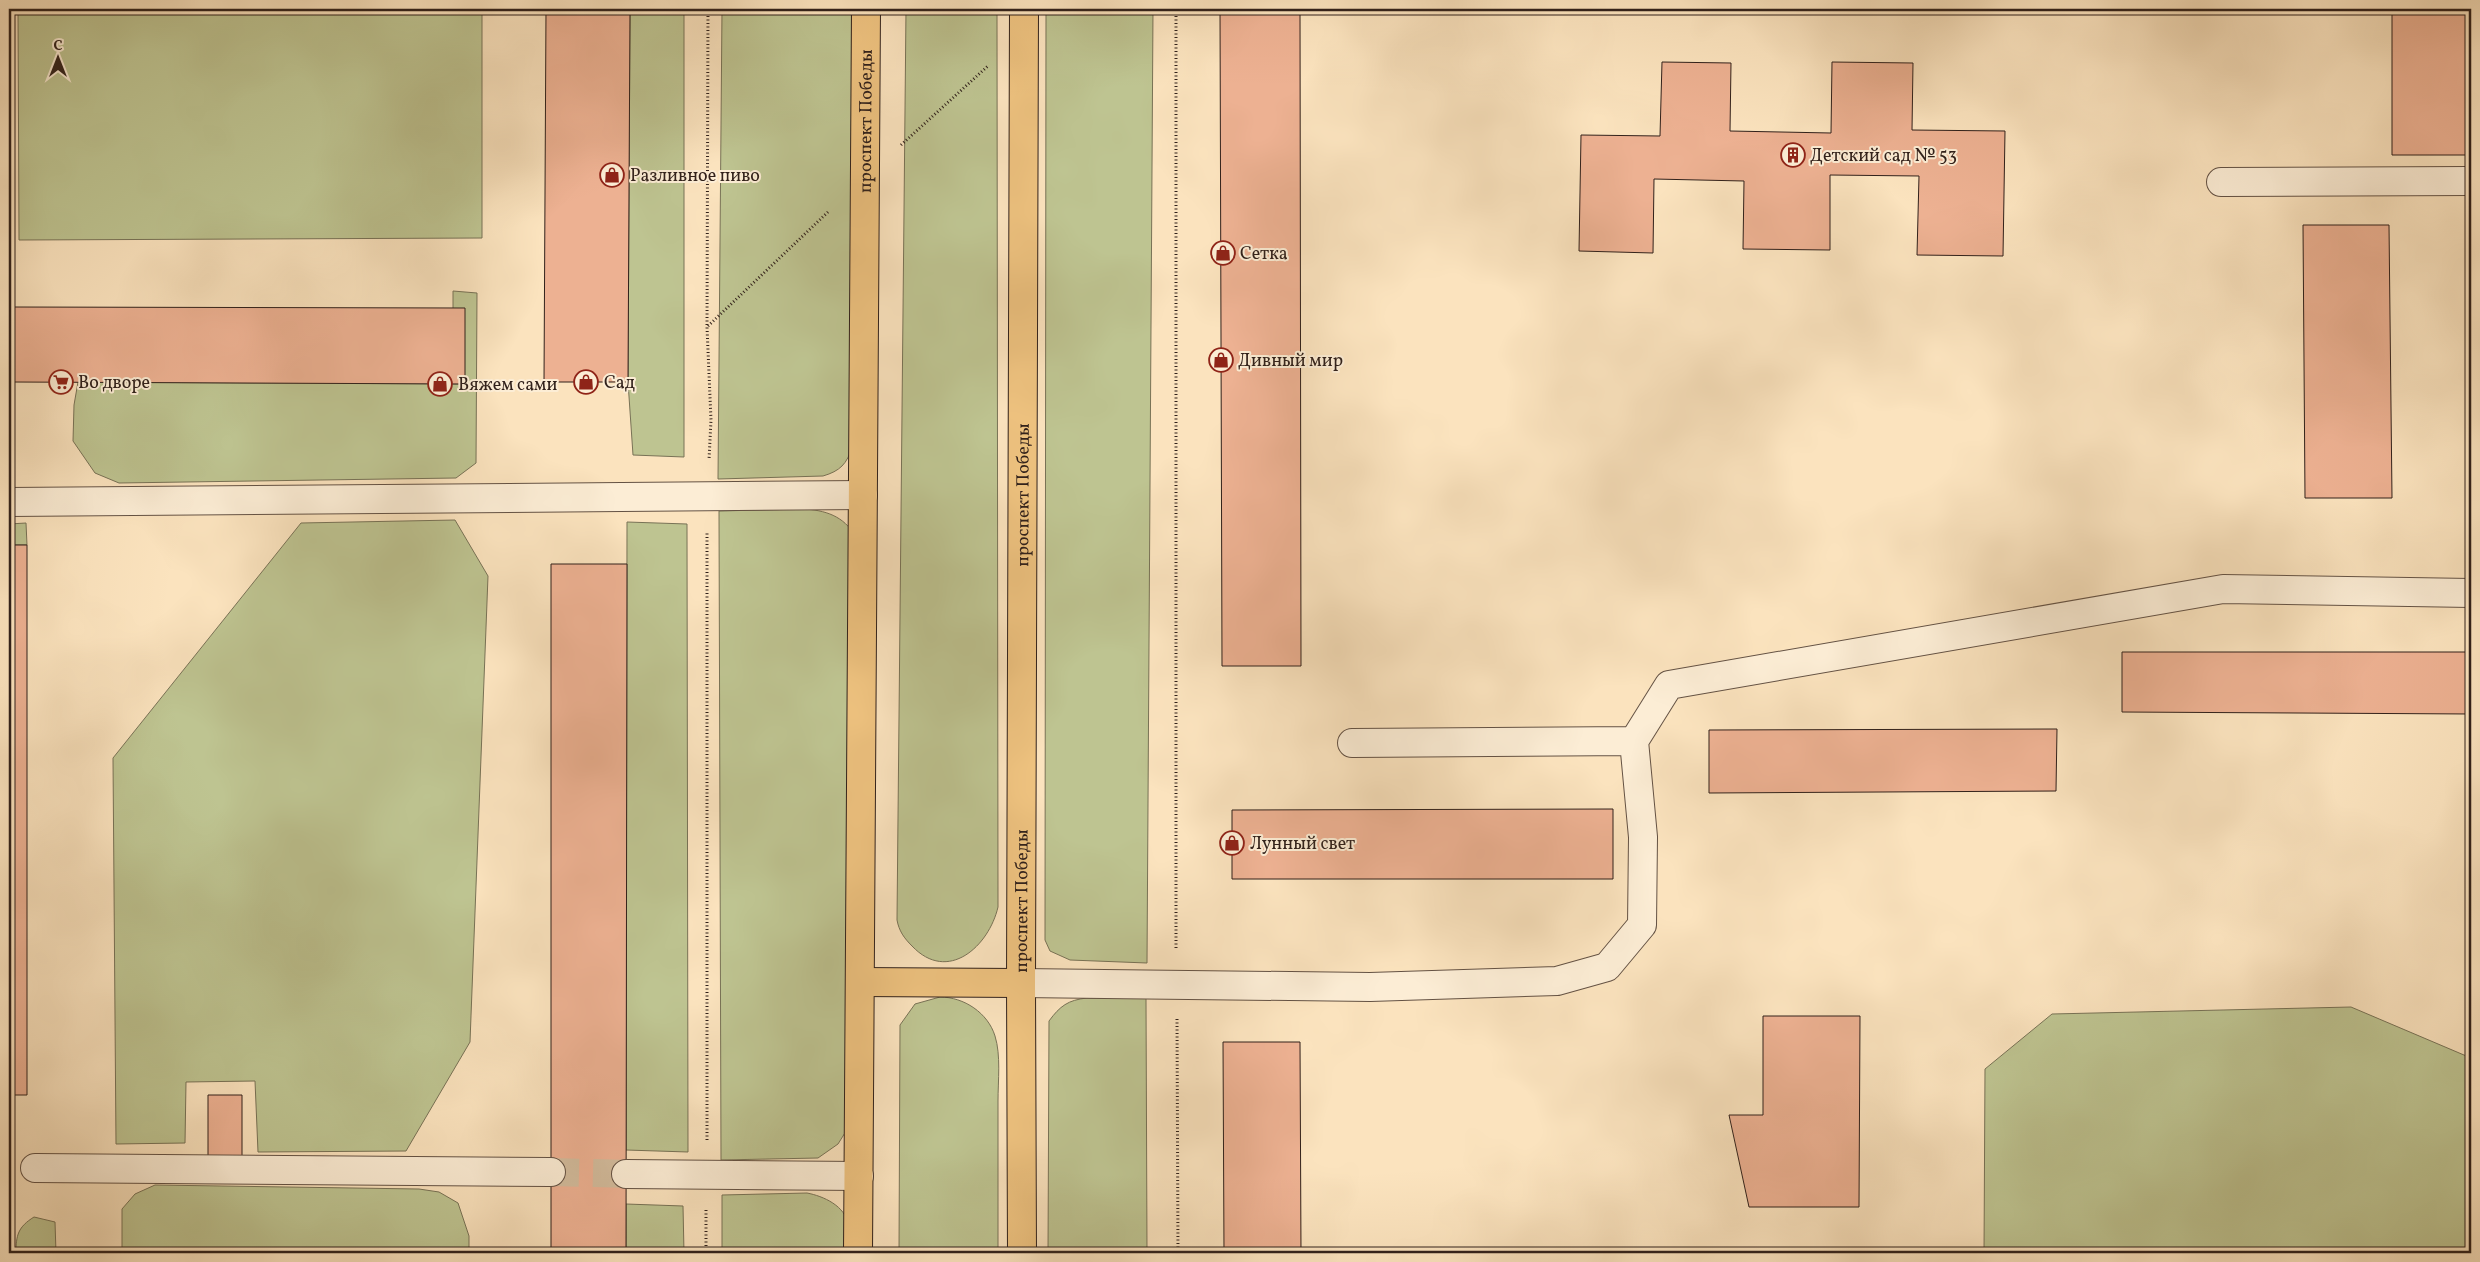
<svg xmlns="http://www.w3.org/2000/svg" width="2480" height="1262" font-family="Vollkorn,serif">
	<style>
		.green { fill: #bec491; stroke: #787256 }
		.building { fill: #edb192; stroke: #31211b }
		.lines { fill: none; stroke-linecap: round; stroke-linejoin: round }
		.minor-tunnel { stroke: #d3bc9d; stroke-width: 28; stroke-dasharray: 28 14; stroke-linecap: butt }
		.minor-casing { stroke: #645244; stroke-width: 30 }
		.major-casing { stroke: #31211b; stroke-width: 30 }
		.path { stroke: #31211b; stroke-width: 3; stroke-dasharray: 1 2.5; stroke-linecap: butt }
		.minor { stroke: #fcedd5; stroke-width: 28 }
		.major { stroke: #eec27f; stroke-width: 28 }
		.labels { text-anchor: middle; stroke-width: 4; stroke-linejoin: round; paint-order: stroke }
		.street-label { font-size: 18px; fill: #31211b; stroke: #fcedd5 }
		.poi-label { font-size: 18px; fill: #31211b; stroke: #fcedd5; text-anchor: start }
	</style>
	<rect width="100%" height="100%" fill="#fbe3be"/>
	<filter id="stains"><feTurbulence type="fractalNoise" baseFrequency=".004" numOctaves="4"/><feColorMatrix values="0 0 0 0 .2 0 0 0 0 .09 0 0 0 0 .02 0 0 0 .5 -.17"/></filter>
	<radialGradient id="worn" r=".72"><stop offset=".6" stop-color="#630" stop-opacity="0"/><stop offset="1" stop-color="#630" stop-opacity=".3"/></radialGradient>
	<!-- green -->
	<path class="green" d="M18,9H482V238L19,240Z
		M630,9H684V457L633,455L628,382Z
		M722,9H858L852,447C847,464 840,471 823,476L718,479Z
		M906,9H997L998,907C989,946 948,984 912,946C904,938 899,931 897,920Z
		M1046,9H1153L1147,963L1070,960L1050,951L1045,940Z
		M453,291L477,293L476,463L456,478L119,483L95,473L73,441L74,405L78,382L465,384L453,308Z
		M803,509C825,510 844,516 855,536L848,1128L838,1144L818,1158L721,1160L719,511Z
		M455,520L488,576L470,1042L406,1151L258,1152L255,1081L186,1082L185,1143L116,1144L113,758L301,523Z
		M627,522L687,524L688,1152L626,1150Z
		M26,523L27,545H9V524Z
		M940,997C964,997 988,1013 995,1036C1001,1055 998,1081 998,1101C998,1152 998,1202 998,1253H899L900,1025L915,1004Z
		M1087,998H1146L1147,1253H1048L1049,1021C1060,1006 1068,1000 1087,998Z
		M2351,1007L2471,1058V1253H1984L1985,1069L2052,1014Z
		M155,1185L419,1189L439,1192L458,1203L469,1236V1253H122V1209L135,1194Z
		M807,1193C823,1196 846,1206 848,1225C850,1234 848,1244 848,1253H722V1195Z
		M626,1204L683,1206L684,1253H626Z
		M34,1217L55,1222L56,1253H16C16,1235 18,1227 34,1217Z"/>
	<!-- building -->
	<path class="building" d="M546,9H630L628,382H544Z
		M1220,9H1300L1301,666H1222Z
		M2392,9H2471V155H2392Z
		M1662,62L1731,63L1730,131L1831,133L1832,62L1913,63L1912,130L2005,131L2003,256L1917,255L1919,176L1830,175V250L1743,249L1744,181L1654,179L1653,253L1579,251L1581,135L1660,136Z
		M2303,225H2389L2392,498H2305Z
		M14,307L465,308V384L13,382Z
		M9,545H27V1095H9Z
		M551,564H627L626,1253H551Z
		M2122,652H2471V714L2122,712Z
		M2057,729L2056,791L1709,793V730Z
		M1613,809V879H1232V810Z
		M1763,1016H1860L1859,1207H1749L1729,1115H1763Z
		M1223,1042H1300L1301,1253H1224Z
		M208,1095H242V1160H208Z"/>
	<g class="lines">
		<!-- minor-tunnel -->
		<path class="minor-tunnel" d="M551,1172L626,1174"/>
		<!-- minor casing -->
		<g class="minor-casing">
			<path id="minor" d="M2221,182L2471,181
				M9,502L863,495
				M1634,741L1669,685L2223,589L2471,593
				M1021,983L1370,987L1557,981L1607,967L1642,925L1643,837L1634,741L1352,743
				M35,1168L551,1172
				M626,1174L859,1176"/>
		</g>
		<!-- major casing -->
		<g class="major-casing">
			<g id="major">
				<path d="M860,982L1021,983"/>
				<path id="s1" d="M858,1253L866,9"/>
				<path id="s2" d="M1022,1253L1021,983L1024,9"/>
			</g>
		</g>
		<!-- path -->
		<path class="path" d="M708,9L707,327L711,420L709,460
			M1176,9V950
			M901,145L989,65
			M708,326L828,212
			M1177,1019L1178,1253
			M707,1140V532
			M706,1253V1209"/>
		<!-- minor -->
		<use href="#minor" class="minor"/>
		<!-- major -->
		<use href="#major" class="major"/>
	</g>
	<!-- icons -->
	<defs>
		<g id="building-ring" transform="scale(1.25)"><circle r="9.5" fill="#fcedd5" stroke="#8f2418" stroke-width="1.5"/><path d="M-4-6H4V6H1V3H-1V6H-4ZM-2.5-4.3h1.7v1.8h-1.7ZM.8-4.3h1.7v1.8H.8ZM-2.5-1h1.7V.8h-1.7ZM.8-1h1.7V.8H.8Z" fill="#8f2418"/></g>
		<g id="shop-ring" transform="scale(1.25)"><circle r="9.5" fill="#fcedd5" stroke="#8f2418" stroke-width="1.5"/><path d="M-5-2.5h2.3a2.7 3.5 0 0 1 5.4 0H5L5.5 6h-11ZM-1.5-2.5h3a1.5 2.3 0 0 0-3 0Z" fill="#8f2418"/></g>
		<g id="supermarket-ring" transform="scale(1.25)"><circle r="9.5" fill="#fcedd5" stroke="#8f2418" stroke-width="1.5"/><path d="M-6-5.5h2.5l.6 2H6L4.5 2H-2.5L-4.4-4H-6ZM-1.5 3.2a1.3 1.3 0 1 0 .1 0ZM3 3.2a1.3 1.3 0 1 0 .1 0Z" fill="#8f2418"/></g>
	</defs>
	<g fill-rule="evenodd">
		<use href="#building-ring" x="1793" y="155"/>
		<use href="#shop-ring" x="612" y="175"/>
		<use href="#shop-ring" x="1223" y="253"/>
		<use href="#shop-ring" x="1221" y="360"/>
		<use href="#supermarket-ring" x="61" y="382"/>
		<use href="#shop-ring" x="586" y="382"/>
		<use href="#shop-ring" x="440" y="384"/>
		<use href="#shop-ring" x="1232" y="843"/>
	</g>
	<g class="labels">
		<!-- street labels -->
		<g class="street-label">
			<text dy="6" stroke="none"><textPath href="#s1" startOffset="1132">проспект Победы</textPath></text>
			<text dy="6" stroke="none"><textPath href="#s2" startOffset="758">проспект Победы</textPath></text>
			<text dy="6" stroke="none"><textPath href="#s2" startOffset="352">проспект Победы</textPath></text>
		</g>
		<!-- poi labels -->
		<g class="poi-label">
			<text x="1810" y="161">Детский сад № 53</text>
			<text x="630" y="181">Разливное пиво</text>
			<text x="1240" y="259">Сетка</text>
			<text x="1238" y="366">Дивный мир</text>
			<text x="78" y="388">Во дворе</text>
			<text x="604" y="388">Сад</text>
			<text x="458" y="390">Вяжем сами</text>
			<text x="1250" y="849">Лунный свет</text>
		</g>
	</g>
	<!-- margin -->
	<rect width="2480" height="1262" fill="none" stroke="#fbe3be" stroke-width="30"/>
	<rect x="10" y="10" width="2460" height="1242" fill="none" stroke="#31211b" stroke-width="2.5"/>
	<rect x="15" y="15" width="2450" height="1232" fill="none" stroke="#31211b"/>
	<!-- north arrow -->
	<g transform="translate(58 58)" stroke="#fcedd5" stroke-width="4" paint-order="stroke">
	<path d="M0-4L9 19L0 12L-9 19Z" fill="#31211b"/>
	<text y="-8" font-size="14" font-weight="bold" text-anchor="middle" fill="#31211b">С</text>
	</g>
	<rect width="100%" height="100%" filter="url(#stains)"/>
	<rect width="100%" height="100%" fill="url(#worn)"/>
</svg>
